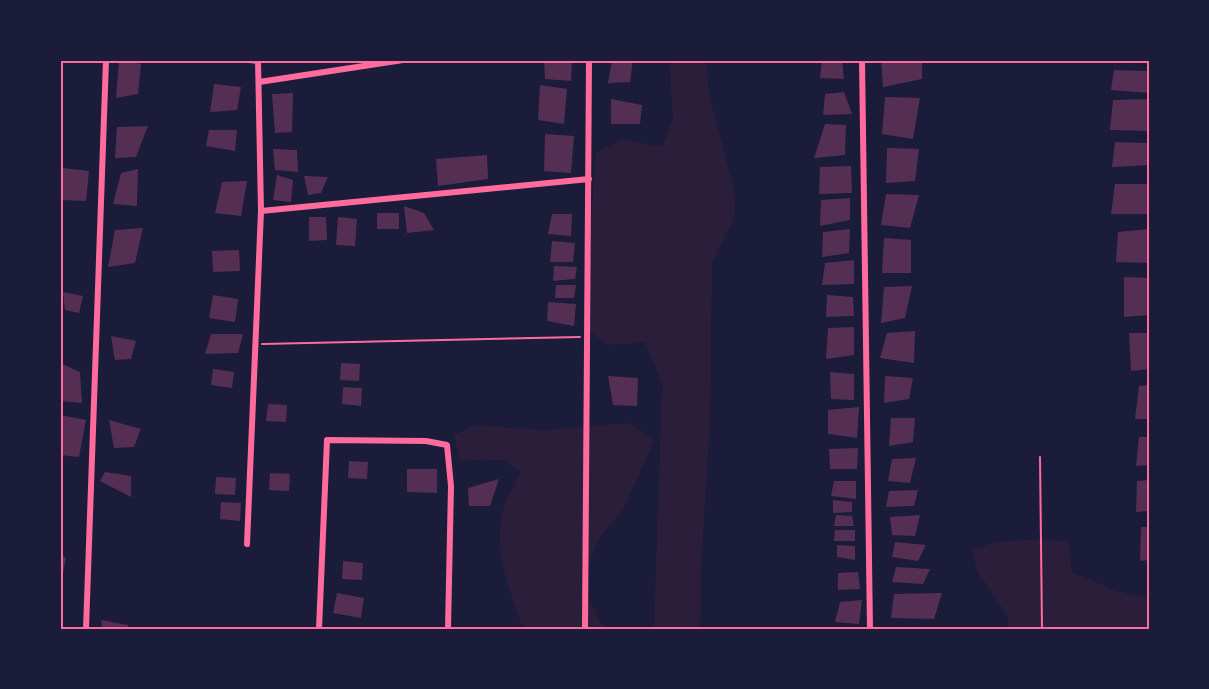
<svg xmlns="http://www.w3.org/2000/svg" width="1209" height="689" font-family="Roboto,sans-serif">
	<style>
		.green { fill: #2a1e3b }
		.building { fill: #542f53 }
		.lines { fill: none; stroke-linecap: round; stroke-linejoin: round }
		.path { stroke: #ff6b9d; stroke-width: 2 }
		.minor { stroke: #ff6b9d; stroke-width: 6 }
		.neatline { fill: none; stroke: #ff6b9d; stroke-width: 2 }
	</style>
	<rect width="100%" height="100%" fill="#1b1b3a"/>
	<!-- green -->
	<path class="green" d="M669,60H706L710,99L734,189L735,216L712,262L710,424L701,568V615L697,629H654L662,385L645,342L609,345L583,327L596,153L623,139L662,147L673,118Z
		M631,423L654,441L623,510L599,538L586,571L589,599L604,629H523C509,587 492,552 504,506C508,495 516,483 521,472L503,460L460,461L454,435L477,425L544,430Z
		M1044,539L1069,542L1072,572L1117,591L1149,599V629H1009L1008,617L977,570L972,550L996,542Z"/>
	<!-- building -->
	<path class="building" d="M119,60L141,64L138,94L116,98Z
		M544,60H572L571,81L545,79Z
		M612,60H633L630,82L608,83Z
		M822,60H842L844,79L820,78Z
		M881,60H922V79L883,87Z
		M1112,60H1147L1148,62L1112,63Z
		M1114,70L1149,71V93L1111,90Z
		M214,84L241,87L237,110L210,112Z
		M540,85L567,89L564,124L538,120Z
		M844,92L852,114L823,115L825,94Z
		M293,93L292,132L275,133L272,94Z
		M885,97L920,98L913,139L882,134Z
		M611,99L642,105L640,124H611Z
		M1149,99V131L1110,130L1113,100Z
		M825,124L846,125L845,155L814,158Z
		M148,126L136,157L115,158L117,127Z
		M209,130H237L235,151L206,146Z
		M545,134L574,136L571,173L544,171Z
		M1115,142L1149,143V165L1112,167Z
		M887,148L919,149L915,181L886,183Z
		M273,149L297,150L298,172L275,170Z
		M487,155L488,179L438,186L436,159Z
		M851,166L852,193L819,194L820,167Z
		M63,168L89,171L86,201L61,200Z
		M138,169L137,206L113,204L121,173Z
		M277,175L293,180L291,202L273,200Z
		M304,176L328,177L321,193L308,195Z
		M247,181L241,216L215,213L222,182Z
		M1115,184H1149V214H1111Z
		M886,194L919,195L910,228L881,225Z
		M850,198V220L820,226L821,200Z
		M404,206L424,213L434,230L407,233Z
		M377,213H399V229H377Z
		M552,214H572L571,236L548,234Z
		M309,217H326L327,240L309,241Z
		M338,217L357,219L355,246L336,245Z
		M143,228L135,263L108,267L115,230Z
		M850,229L849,253L822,257L823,232Z
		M1149,229V263L1116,262L1118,232Z
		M884,238L911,240V273H882Z
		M552,241L575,243L573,262H550Z
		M239,250L240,271L213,272L212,251Z
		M854,260V284L822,285L825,263Z
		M554,266L577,267L575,279L553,281Z
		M1124,277L1149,278V315L1124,317Z
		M556,285H576L574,298H555Z
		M912,286L905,318L881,323L884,287Z
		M63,292L83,296L79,313L65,310Z
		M213,295L238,299L235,322L209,318Z
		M827,295L853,297L854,316L826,317Z
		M548,302L576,304L574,326L547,321Z
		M854,327V355L826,359L828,328Z
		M915,331L914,363L880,358L887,333Z
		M1129,333H1149V369L1131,371Z
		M211,334H243L238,353L205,354Z
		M111,336L136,341L131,359L115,360Z
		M341,363L360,364L359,381L340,380Z
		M62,364L80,372L82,403L60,401V373Z
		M213,369L234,372L232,388L211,385Z
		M830,372L854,374V400L831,399Z
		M608,376L638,378L637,406L613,405Z
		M885,376L913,378L909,399L884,403Z
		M1149,385V419H1135L1139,386Z
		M343,387L362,388L361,406L342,404Z
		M268,404L287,405L286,422L266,421Z
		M859,407L857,438L828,434V410Z
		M60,415L86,420L79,457L60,455Z
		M891,418H915L913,442L889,446Z
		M109,420L141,429L134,447L114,448Z
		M1139,437H1149V465L1136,466Z
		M858,448L857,469H830L829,449Z
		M916,458L910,483L888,481L892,459Z
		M349,461L368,462L367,479L348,478Z
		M407,469H437V493L407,492Z
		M105,472L131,476V497L100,481Z
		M270,473L290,474L289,491L269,490Z
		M216,477L236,478L235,495L215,494Z
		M499,479L490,506H469L468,488Z
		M1149,480V511L1136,512L1137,481Z
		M834,481H856V499L831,496Z
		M918,490L914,506L886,507L889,491Z
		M833,500L852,502V512L833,513Z
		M221,502L241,503L240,521L220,519Z
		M836,515L852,516L854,526H834Z
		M920,515L915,536L892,535L890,517Z
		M1141,527H1149V560L1140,561Z
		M835,530H855V541H834Z
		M895,542L926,545L918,561L892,557Z
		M837,545L855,546V560L837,557Z
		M60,554L66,558L61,583H60Z
		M343,561L363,563L362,580L342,579Z
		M896,567L930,569L923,584L892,582Z
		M858,572L860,589L838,590V573Z
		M337,593L364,598L361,618L333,613Z
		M942,593L934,619L891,618L894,594Z
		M862,600L859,624L835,622L840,602Z
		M101,620L128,625V629H102Z"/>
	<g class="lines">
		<!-- path -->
		<path class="path" d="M262,344L580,337
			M1040,457L1042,629"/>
		<!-- minor -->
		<path class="minor" d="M249,60L258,61
			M862,60L870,629
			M259,82L403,60
			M261,211L589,179
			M247,544L261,211L258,60
			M86,629L106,60
			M319,629L327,440L426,441L447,445L451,486L448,629
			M585,629L589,60"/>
	</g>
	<!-- border -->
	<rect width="1209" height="689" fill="none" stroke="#1b1b3a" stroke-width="123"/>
	<rect x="62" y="62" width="1086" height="566" class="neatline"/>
</svg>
